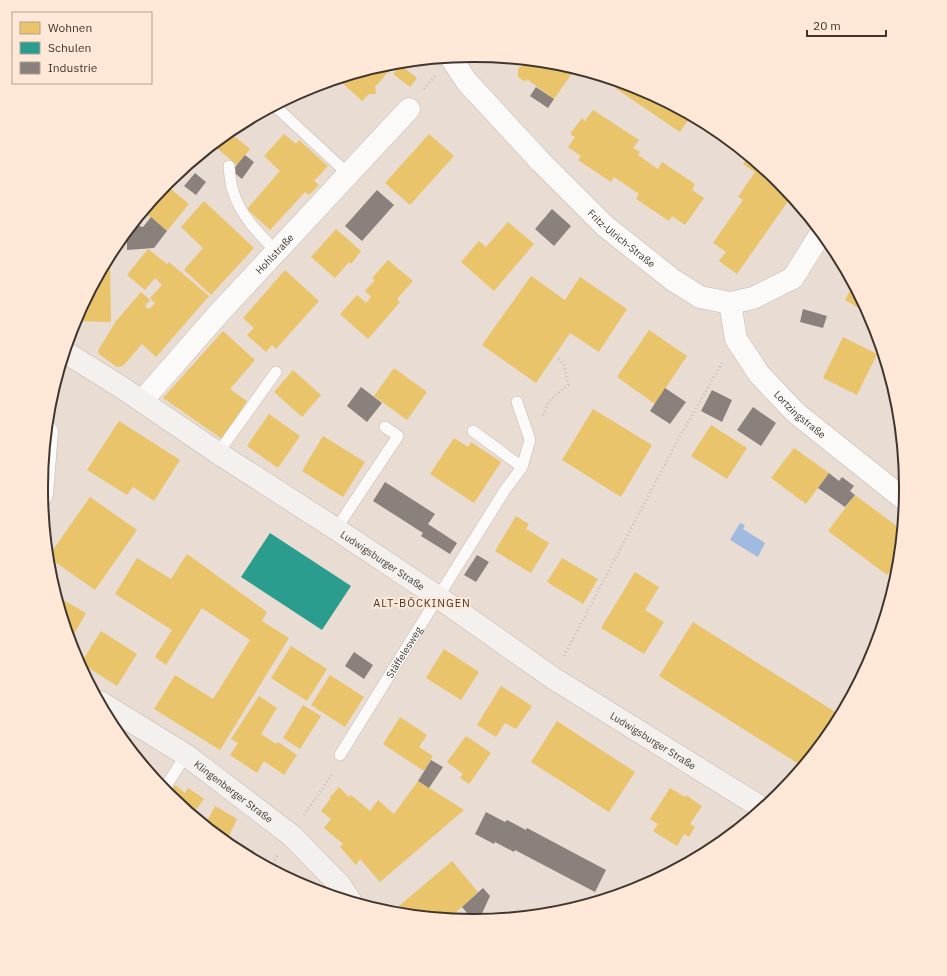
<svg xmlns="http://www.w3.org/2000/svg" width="947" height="976" font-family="'IBM Plex Sans',sans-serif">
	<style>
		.water { fill: #a1bae0 }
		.homes { fill: #e9c46a }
		.schools { fill: #2a9d8f }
		.industry { fill: #8a817c }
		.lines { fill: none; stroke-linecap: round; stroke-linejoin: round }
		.lane-casing { stroke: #c3b9b2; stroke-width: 12 }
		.street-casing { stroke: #c3b9b2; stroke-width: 23 }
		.secondary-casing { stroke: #c3b9b2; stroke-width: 23 }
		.path { stroke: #c2bfbc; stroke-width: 2.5; stroke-dasharray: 1 3; stroke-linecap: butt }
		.lane { stroke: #fcfaf8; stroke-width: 11 }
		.street { stroke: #fcfaf8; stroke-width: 22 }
		.secondary { stroke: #f4f0ed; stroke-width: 22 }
		.labels { text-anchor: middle; stroke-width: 4; stroke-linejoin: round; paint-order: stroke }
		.street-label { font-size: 10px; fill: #3f362f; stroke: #ffe8d7 }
		.neighbourhood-label { font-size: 11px; letter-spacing: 1px; fill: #3f362f; stroke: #ffe8d7 }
		.rim { fill: none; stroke: #3f362f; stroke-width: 2 }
	</style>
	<rect width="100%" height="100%" fill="#e8dcd3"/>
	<!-- water -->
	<path class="water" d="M740,523L745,525L743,529L765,543L758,557L730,540Z"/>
	<!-- homes -->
	<path class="homes" d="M529,61L558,64L575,69L554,99L528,80L524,81L518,77V69Z
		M384,65L390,70L375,87L376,94H369L362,101L338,79Z
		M400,65L417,78L410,87L393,74Z
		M619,82L639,89L691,116L680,132L615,88Z
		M593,110L639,140L633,148L640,152L638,155L658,169L662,162L695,184L692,190L704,198L685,225L672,216L669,221L636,199L639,194L614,177L611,182L578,160L581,156L568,147L575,137L570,134L582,118L585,121Z
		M229,132L250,149L237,165L213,145Z
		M284,134L296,144L299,140L328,166L314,181L319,185L309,195L305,192L270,230L247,209L280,171L264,156Z
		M429,134L454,156L410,205L385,183Z
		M748,157L779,182L791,197L737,274L719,261L726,252L713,243L743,200L738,197L755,172L743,164Z
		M166,185L189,204L167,231L144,212Z
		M204,201L254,248L211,295L184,270L203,248L181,227Z
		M508,222L534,244L494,291L461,262L479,241L486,247Z
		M336,229L361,251L351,264L349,262L335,278L311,257Z
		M148,249L167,264L169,262L209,296L156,357L142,344L123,366L117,367L100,355L98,352L99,349L116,321L141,292L150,300L145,306L149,309L155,303L150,298L162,285L155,278L145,290L127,275Z
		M107,260H110L111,322L75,321Z
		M388,260L413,281L397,299L400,302L368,339L340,314L357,295L366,303L371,297L365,291L375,280L372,278Z
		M285,270L319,301L276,349L272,345L266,352L247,335L254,328L243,318Z
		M531,276L565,300L580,277L627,309L599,352L570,333L536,383L482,345Z
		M853,285L869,314L845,300Z
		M649,330L687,356L655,404L617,377Z
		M223,331L255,360L230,389L247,401L222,439L163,398Z
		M843,337L877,354L857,395L823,378Z
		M394,368L427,392L407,420L374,396Z
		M293,370L321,395L302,417L274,392Z
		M593,409L652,445L621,497L562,460Z
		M269,414L300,436L278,468L247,446Z
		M119,421L180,460L154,501L133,487L127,495L87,470Z
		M711,425L747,448L727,479L691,456Z
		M323,436L365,462L343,497L302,471Z
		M454,438L468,447L471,442L501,462L474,503L430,474Z
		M794,448L829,473L806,504L771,478Z
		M855,495L902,530L899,559L887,575L828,531Z
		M90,497L137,530L95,590L48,557Z
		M516,516L529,524L526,529L549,543L531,573L495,551Z
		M187,554L267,612L262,621L289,638L220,750L154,709L175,675L213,699L250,640L202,608L166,665L155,657L172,630L115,594L137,558L171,579Z
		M562,558L598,579L583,604L547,582Z
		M635,572L659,587L645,610L664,622L644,654L601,628Z
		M56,596L86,613L70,641L65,623Z
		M693,622L840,715L833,728L802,766L659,676Z
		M101,631L137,654L117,686L81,663Z
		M291,646L327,669L307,701L271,678Z
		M444,649L479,672L461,700L426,678Z
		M330,675L364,697L345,727L311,705Z
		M501,686L532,706L516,729L505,723L496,737L477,725Z
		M259,696L277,708L261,734L276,744L278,742L297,755L284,775L264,761L257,773L230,755L238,743L231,739Z
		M303,705L321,716L300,749L283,738Z
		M400,717L427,735L419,747L433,756L424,771L383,744Z
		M557,721L635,772L609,812L531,762Z
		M466,736L491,753L469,784L460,778L463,774L447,762Z
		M418,781L464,810L380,882L360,859L356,865L340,847L343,844L324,828L331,819L321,811L330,799V797L339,787L349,797L351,795L370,811L378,800L394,814Z
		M175,785L185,793L188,788L204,799L193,814L169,795Z
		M670,788L685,797L686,795L702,806L690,824L695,827L689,837L684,834L677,846L653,831L658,824L650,819Z
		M215,806L237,819L226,842L205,825Z
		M452,861L478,892L462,907L449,918L392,912Z"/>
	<!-- schools -->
	<path class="schools" d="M270,533L351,586L322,630L241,577Z"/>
	<!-- industry -->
	<path class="industry" d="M536,87L554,99L548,108L530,96Z
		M245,155L254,162L242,179L232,171Z
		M195,173L206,182L196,195L184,186Z
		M377,190L394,205L362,241L345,226Z
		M552,209L571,226L554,246L535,229Z
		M151,217L167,231L154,248L127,250V231L133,224L143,227Z
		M803,309L827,316L823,328L800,322Z
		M361,387L382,403L367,422L347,406Z
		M665,388L686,402L670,424L650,411Z
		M712,390L732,400L722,422L701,411Z
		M753,407L776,423L761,446L737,430Z
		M829,473L839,481L842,477L854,486L850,491L855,495L845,507L818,488Z
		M385,482L435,514L428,524L457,543L450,554L421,536L423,533L373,501Z
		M477,555L489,562L476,582L464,575Z
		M354,652L373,665L364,679L345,666Z
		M431,760L443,767L429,788L418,781Z
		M486,812L505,822L507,820L526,830L527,828L606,870L595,892L515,850L514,852L495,842L494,844L475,834Z
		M483,888L490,896L479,920H473L462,907Z"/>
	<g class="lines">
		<!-- lane casing -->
		<g class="lane-casing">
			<g id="lane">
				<path d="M275,106L348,174"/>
				<path d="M229,166C230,174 230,183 233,191C240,215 259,234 276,251"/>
				<path d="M473,431L522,467"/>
				<path d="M218,453L276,372"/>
				<path d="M336,529L398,436L385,427"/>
				<path id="s1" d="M340,755L438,597L505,490L522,467L530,440L517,402"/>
				<path d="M164,789L186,755"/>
			</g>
		</g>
		<!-- street casing -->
		<g class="street-casing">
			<g id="street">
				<path id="s2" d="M451,58L467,82L540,161L605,226L673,280L700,297L730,303L753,298L793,278L821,233"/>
				<path id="s3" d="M730,303L736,339L759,374L796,413L905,500"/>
				<path id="s4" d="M142,401L220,312L409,109"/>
				<path d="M42,494L47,432"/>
			</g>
		</g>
		<!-- secondary casing -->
		<g class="secondary-casing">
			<g id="secondary">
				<path id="s5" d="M65,352L121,387L218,453L336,529L438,597L553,678L762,808"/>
				<path id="s6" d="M100,702L186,755L291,835L339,884L350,900"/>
			</g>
		</g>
		<!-- path -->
		<path class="path" d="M424,89L435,76
			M543,415L549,401L568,385L564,364L556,357
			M564,656L675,445L722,363
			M304,815L333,773
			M270,867L277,856"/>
		<!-- lane -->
		<use href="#lane" class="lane"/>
		<!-- street -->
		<use href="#street" class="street"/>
		<!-- secondary -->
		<use href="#secondary" class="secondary"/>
	</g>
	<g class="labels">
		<!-- street labels -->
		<g class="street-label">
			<text dy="4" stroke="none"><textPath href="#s2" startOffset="249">Fritz-Ulrich-Straße</textPath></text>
			<text dy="4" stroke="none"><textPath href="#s4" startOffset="198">Hohlstraße</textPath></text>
			<text dy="4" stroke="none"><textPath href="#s3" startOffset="136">Lortzingstraße</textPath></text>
			<text dy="4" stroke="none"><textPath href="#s5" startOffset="380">Ludwigsburger Straße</textPath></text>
			<text dy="4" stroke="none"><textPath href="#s1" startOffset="121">Stäffelesweg</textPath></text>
			<text dy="4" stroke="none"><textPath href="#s5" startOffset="705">Ludwigsburger Straße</textPath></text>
			<text dy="4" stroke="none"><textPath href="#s6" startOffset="161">Klingenberger Straße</textPath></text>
		</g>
		<!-- neighbourhood labels -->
		<g class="neighbourhood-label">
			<text x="422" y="607">ALT-BÖCKINGEN</text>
		</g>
	</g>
	<!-- crop -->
	<path d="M0 0H947V976H0ZM473 62H474A425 425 0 0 1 899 487V489A425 425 0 0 1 474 914H473A425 425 0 0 1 48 489V487A425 425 0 0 1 473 62Z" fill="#ffe8d7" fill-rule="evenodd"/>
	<path class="rim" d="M473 62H474A425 425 0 0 1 899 487V489A425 425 0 0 1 474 914H473A425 425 0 0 1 48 489V487A425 425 0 0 1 473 62Z"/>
	<!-- legend -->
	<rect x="12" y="12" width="140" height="72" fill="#ffe8d7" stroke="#b2a194"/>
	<rect x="20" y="22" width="20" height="12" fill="#e9c46a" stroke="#b2a194"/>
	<text x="48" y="32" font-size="12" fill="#3f362f">Wohnen</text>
	<rect x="20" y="42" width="20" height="12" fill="#2a9d8f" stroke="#b2a194"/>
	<text x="48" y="52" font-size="12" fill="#3f362f">Schulen</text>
	<rect x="20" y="62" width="20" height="12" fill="#8a817c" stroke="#b2a194"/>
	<text x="48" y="72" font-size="12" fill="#3f362f">Industrie</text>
	<!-- scale -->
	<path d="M807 30v6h79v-6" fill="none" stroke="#3f362f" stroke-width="2"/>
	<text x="813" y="30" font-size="12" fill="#3f362f" stroke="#ffe8d7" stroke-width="3" paint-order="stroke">20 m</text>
</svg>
